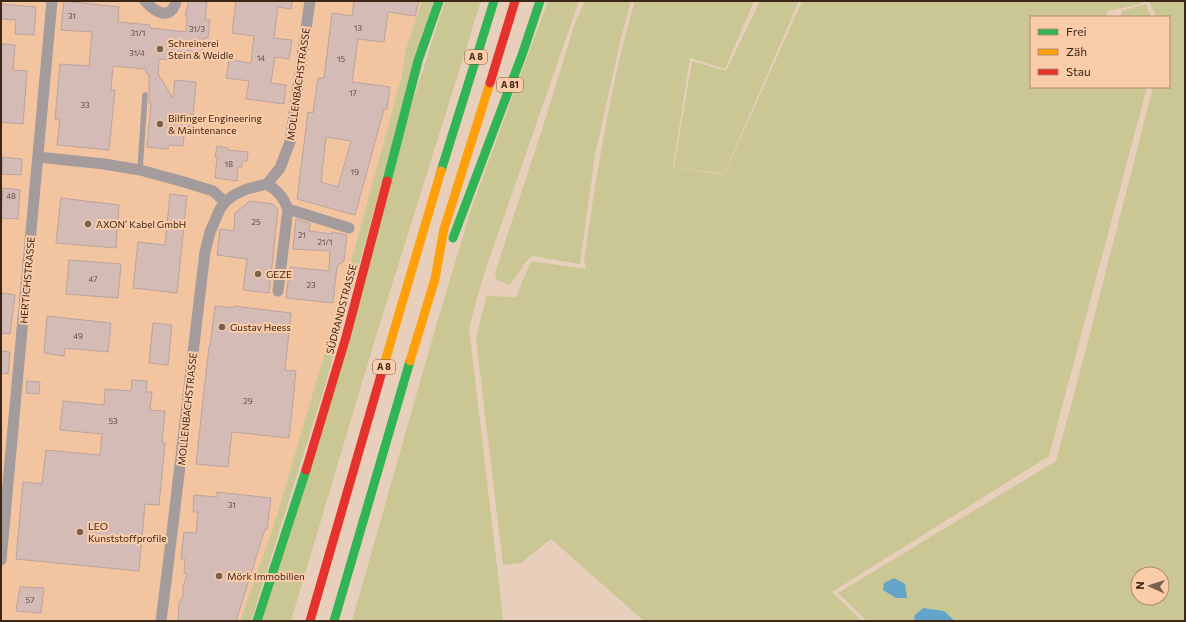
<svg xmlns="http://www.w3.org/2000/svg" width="1186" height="622" font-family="Commissioner,sans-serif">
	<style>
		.built { fill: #f2c4a0 }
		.green { fill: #cac795; fill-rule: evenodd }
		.water { fill: #63a5c8 }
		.building { fill: #d4bbb6; stroke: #bba39f; fill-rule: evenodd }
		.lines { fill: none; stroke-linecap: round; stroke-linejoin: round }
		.lane { stroke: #a49b9d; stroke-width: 5.5 }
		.street { stroke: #a49b9d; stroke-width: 11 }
		.fast { stroke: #30b455; stroke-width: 9 }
		.slow { stroke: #ff9f0a; stroke-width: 9 }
		.jam { stroke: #e5322d; stroke-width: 9 }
		.poi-dot { fill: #78614f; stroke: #fbcca9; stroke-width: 1.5 }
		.labels { text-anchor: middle; stroke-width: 4; stroke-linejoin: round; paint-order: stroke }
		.number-label { font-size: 8px; fill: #624b3d }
		.shield { fill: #fbcca9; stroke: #755841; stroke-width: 1 }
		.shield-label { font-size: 9px; font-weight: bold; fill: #3c2615 }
		.poi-label { font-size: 10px; fill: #3c2615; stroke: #fbcca9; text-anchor: start }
		.street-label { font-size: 10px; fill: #3c2615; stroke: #fbcca9 }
	</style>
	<rect width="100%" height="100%" fill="#e8cfbc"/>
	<!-- built -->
	<path class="built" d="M1,1H422L406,49L401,79L341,298L273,528L240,621H1Z"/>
	<!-- green -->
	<path class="green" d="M422,1H433L325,386L251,621H240L273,528L341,298L401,79L406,49Z
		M445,1H481L376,336L291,621H262L407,120Z
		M548,1H579L483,277L469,328L501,600L503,621H352L434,333L471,209Z
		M585,1H631L621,38L595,155L580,264L532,256L526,262L510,285L497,280L495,273L545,120L575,23Z
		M635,1H754L725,69L690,58L673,167L724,175L802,1H1140L1142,4L1107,11V17H1031V87H1147L1049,456L832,592L862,621H644L551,539L521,563L503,565L476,339L486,296L516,297L531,261L586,269L584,260C597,173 610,85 635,1Z
		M760,1H799L724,174L674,167L692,61L726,71Z
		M1149,1H1185V621H955L944,611L914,616L915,621H867L838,593L1056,461L1085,353L1153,87H1169V17H1156ZM1138,574H1162V598H1138Z
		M1146,4L1151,17H1121V11Z"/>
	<!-- water -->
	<path class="water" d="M894,578L905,584L907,598H896L883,590L884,583Z
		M923,608L944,611L955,621H915L914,616Z"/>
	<!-- building -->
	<path class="building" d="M64,1L119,7L118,22L150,25V28L186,32L187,16H185L189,1L207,2L205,20H210L208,38H204L202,54L171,51V60L159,59L158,74L173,98L175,80L196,82L192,127H185L183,146L169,145L168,149L147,147L151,103H149V74H146V69L113,66L111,90H115L109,150L57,145L60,119H55L60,64L89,66L92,32L61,30Z
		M236,1H292L291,9L278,7L274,38L292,40L289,59L275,57L271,83L286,85L284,104L246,99L249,81L226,78L229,60L251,63L254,36L232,33Z
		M354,1H419L415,16L388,12L384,42L358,39L352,82L390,87L387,109H384L355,215L297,199L308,112L313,113L318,78H324L332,13L352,16ZM326,137L351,141L338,187L321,182Z
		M1,4L36,7L34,35L15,34L16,20L1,19Z
		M2,44L15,45L13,70L27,71L23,124L1,122V51Z
		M217,146L228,148V150L248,152L247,161H242V167H238L237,181L215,178L217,157H215Z
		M3,157L22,159L21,175L2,174Z
		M3,188L20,190L18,219L1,218Z
		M170,194L187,196L177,293L133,288L138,242L165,245Z
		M61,198L119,205L116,248L56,243Z
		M250,201L273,204L278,210L269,293L243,290L247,259L217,255L220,229L234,231L235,213Z
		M296,219L310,223L309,231L332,234V232L347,235L344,261L337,266L333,303L286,298L290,267L329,271L330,251L293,249Z
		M69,260L121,264L118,298L66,294Z
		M1,293L15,295L10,334L1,333Z
		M215,306L234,308V306L291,313L285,370L296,371L289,438L232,432L228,467L196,464L209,346H210Z
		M47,316L111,323L108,352L65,348L64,356L44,353Z
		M153,323L172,325L168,365L149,363Z
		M1,351L10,352L8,374L1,373Z
		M132,380L147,381L146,392H152L150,410L165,411L162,442L165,443L159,505L145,504L139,571L16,559L23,482L42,484L46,450L100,455L102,434L60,430L63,401L104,405L105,389L131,391Z
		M27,381L40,382L39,394L26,393Z
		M217,492L271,498L267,529H265L236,621H178L179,602L183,597V587L187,574L184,573L185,559H181L184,532L196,533L198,512H193L194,495L217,497Z
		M20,587L44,588L41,613L16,611Z"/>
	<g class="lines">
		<!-- lane -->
		<path class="lane" d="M140,170L145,95"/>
		<!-- street -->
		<path class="street" d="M145,1C155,12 171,22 176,1
			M38,157L104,164L140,170L184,182L213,191L225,202
			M267,184C278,191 283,197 288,209L278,291
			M288,209L349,228
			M1,560L52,1
			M161,621C177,498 190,375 205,252L210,232L220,209L225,202L234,195L247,189L267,184L280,168L290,142L310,1"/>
		<!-- fast -->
		<path class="fast" d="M441,171L494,1
			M387,181L418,61L439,1
			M453,238L522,55L540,1
			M257,621L306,470
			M334,621L410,361"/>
		<!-- slow -->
		<path class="slow" d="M410,361L435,279L444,229L490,83
			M381,375L441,171"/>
		<!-- jam -->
		<path class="jam" d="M490,83L515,1
			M306,470L346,337L387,181
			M310,621L381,375"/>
	</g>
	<!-- markers -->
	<g class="poi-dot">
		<circle cx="160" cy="49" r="4"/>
		<circle cx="160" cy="124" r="4"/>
		<circle cx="88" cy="224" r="4"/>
		<circle cx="258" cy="274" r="4"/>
		<circle cx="222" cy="327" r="4"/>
		<circle cx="80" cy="532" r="4"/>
		<circle cx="219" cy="576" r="4"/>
	</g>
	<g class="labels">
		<!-- number labels -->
		<g class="number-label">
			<text x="72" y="19">31</text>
			<text x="358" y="31">13</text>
			<text x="197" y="32">31/3</text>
			<text x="138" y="36">31/1</text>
			<text x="137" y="56">31/4</text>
			<text x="261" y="61">14</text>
			<text x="341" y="62">15</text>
			<text x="353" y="96">17</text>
			<text x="85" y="108">33</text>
			<text x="229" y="167">18</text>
			<text x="355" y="175">19</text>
			<text x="11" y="199">48</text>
			<text x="256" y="225">25</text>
			<text x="302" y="238">21</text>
			<text x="325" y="245">21/1</text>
			<text x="93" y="282">47</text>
			<text x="311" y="288">23</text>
			<text x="78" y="339">49</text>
			<text x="248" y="404">29</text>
			<text x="113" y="424">53</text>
			<text x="232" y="508">31</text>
			<text x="30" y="603">57</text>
		</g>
		<!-- shield labels -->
		<g class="shield">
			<rect x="465" y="50" width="22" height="14" rx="3"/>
			<rect x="497" y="78" width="26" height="14" rx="3"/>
			<rect x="373" y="360" width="22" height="14" rx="3"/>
		</g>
		<g class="shield-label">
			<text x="476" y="60">A 8</text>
			<text x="510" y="88">A 81</text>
			<text x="384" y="370">A 8</text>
		</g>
		<!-- poi labels -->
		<g class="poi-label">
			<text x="168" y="47">Schreinerei<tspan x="168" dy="12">Stein &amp; Weidle</tspan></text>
			<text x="168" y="122">Bilfinger Engineering<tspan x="168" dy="12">&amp; Maintenance</tspan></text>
			<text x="96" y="228">AXON’ Kabel GmbH</text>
			<text x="266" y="278">GEZE</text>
			<text x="230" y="331">Gustav Heess</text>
			<text x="88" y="530">LEO<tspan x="88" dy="12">Kunststoffprofile</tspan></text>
			<text x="227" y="580">Mörk Immobilien</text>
		</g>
		<!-- street labels -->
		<g class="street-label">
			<text transform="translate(298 84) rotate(-82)" y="4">MOLLENBACHSTRASSE</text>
			<text transform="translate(27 280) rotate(-85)" y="4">HERTICHSTRASSE</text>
			<text transform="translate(341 309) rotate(-75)" y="4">SÜDRANDSTRASSE</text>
			<text transform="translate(187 409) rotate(-84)" y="4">MOLLENBACHSTRASSE</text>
		</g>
	</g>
	<!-- border -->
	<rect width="1186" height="622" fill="none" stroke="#3c2615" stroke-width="4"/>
	<!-- legend -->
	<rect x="1030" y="16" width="140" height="72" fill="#fbcca9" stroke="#af8a6e"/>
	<rect x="1038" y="29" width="20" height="6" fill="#30b455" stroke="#af8a6e"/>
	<text x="1066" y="36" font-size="12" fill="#3c2615">Frei</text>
	<rect x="1038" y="49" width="20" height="6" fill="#ff9f0a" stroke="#af8a6e"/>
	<text x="1066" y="56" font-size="12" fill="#3c2615">Zäh</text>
	<rect x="1038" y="69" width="20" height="6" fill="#e5322d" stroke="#af8a6e"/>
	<text x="1066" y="76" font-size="12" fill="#3c2615">Stau</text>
	<!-- north arrow -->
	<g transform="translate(1150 586) rotate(273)"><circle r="19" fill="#fbcca9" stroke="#af8a6e"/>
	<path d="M0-3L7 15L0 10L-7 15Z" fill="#78614f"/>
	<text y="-6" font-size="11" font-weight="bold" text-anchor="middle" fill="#3c2615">N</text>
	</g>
</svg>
